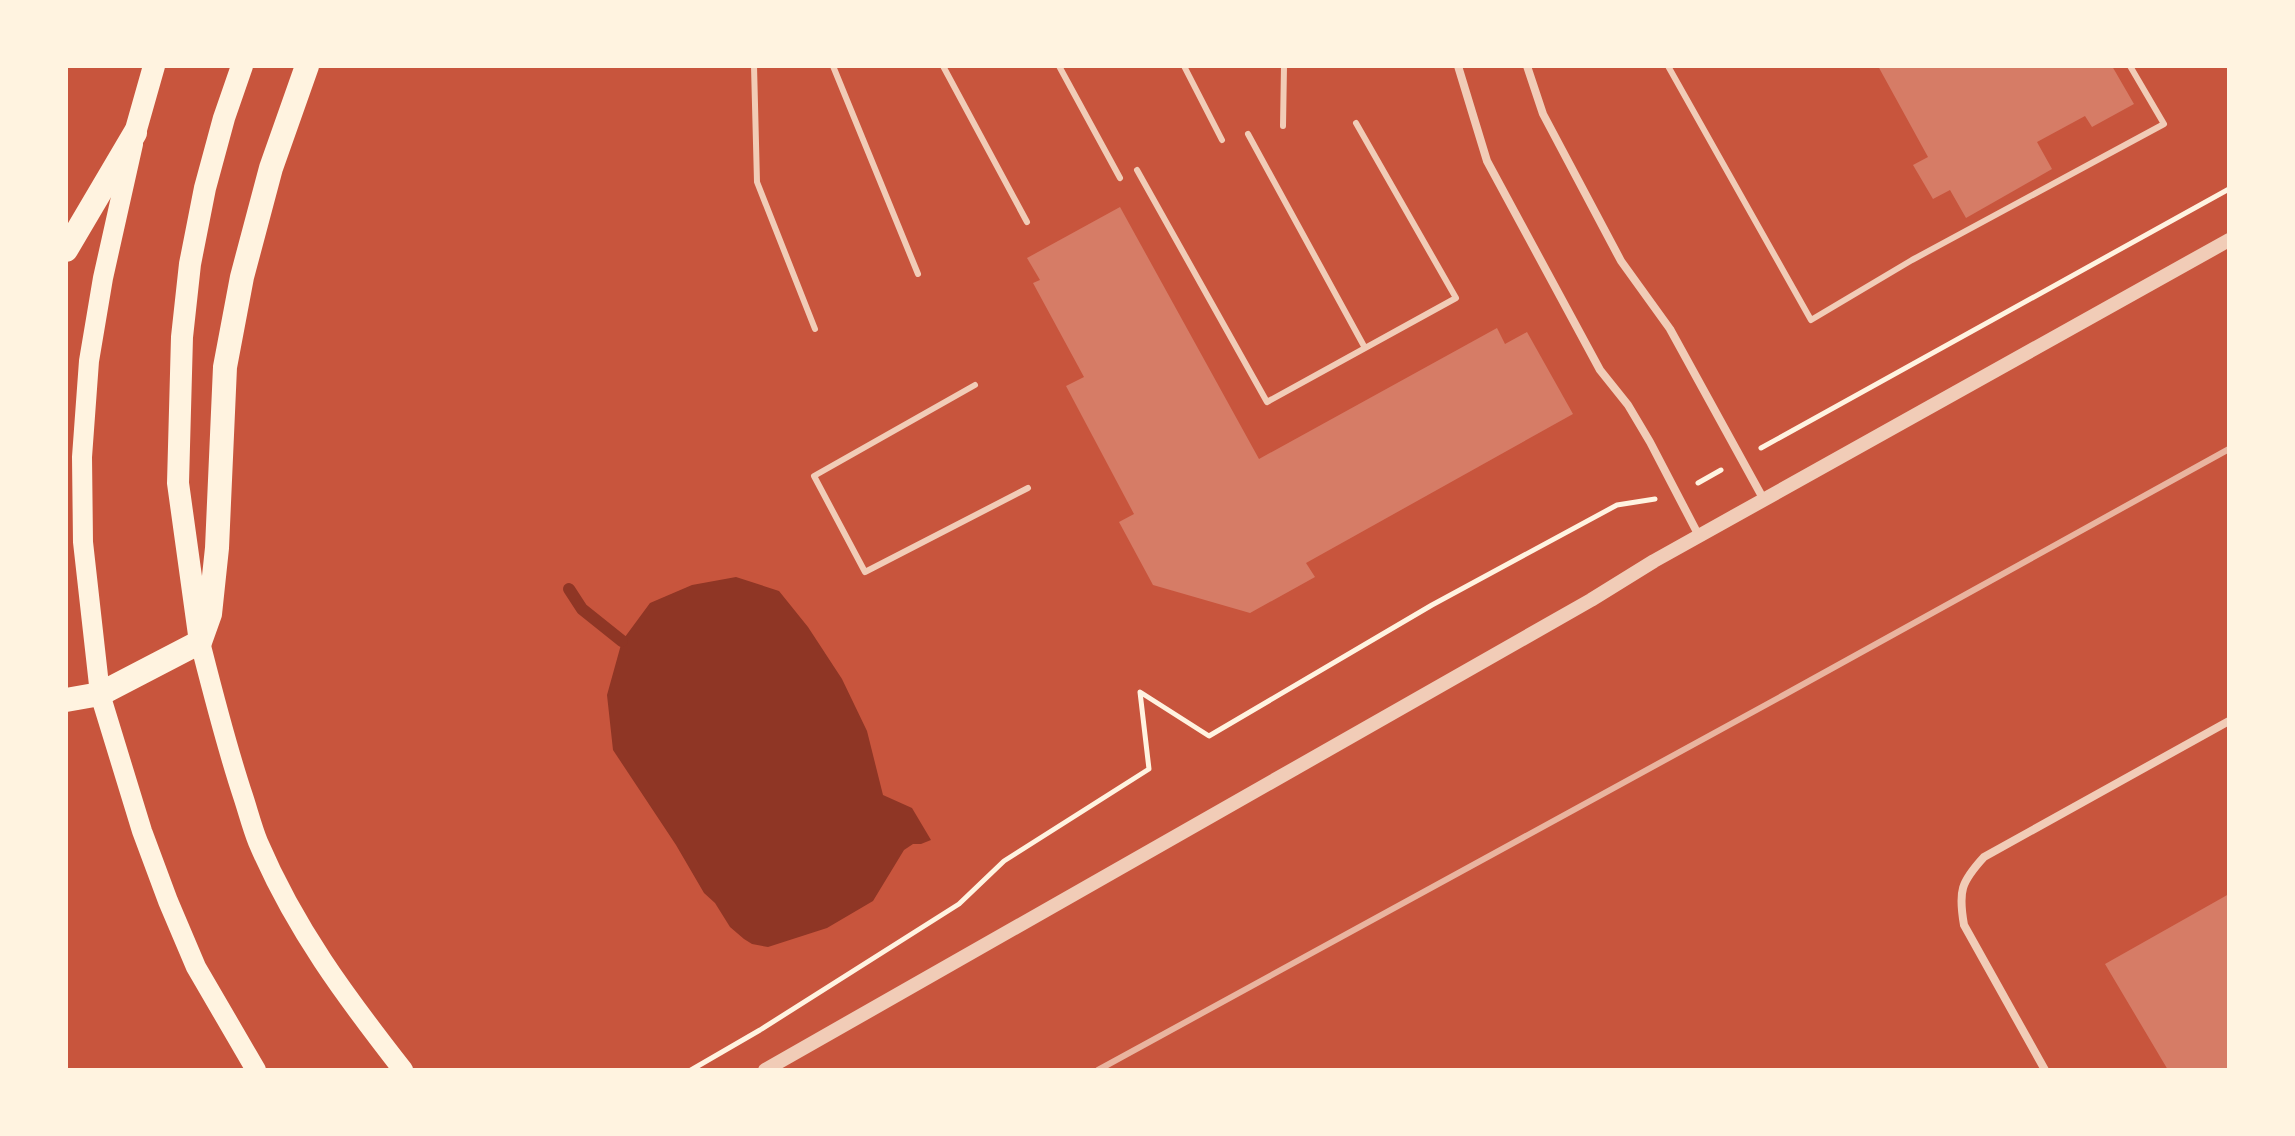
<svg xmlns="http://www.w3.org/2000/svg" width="2295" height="1136" font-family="Overpass,sans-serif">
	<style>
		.water { fill: #8f3625 }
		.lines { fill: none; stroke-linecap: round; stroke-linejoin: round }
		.stream { stroke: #8f3625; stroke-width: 12 }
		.building { fill: #d67c66 }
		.path { stroke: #fff3e0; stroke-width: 5 }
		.service { stroke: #f1ccb7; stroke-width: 6 }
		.minor { stroke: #f1ccb7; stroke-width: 8 }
		.tertiary { stroke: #f1ccb7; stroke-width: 14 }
		.primary { stroke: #fff3e0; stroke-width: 20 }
		.trunk { stroke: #fff3e0; stroke-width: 22 }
		.motorway { stroke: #fff3e0; stroke-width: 24 }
		.rail { stroke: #e9b49f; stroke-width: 6 }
	</style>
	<rect width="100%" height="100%" fill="#c8553d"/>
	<!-- water -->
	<path class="water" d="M736,577L779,591L808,627L842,679L867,731L883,795L912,808L931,840L921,844H913L904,850L873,901L827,928L768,947L752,944L744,939L730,927L715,903L704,893L676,845L613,750L607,695L622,641L650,603L692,585Z"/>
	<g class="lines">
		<!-- stream -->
		<path class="stream" d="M569,589L582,609L622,641"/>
	</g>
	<!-- building -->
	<path class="building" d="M1878,66H2112L2134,104L2092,127L2085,116L2037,142L2052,169L1966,218L1950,190L1933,199L1913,165L1928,157Z
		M1120,207L1259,459L1497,328L1505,344L1527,332L1573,414L1306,563L1315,577L1250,613L1153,585L1119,522L1134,514L1066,386L1084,377L1033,283L1040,280L1027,258Z
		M2229,894V1070H2168L2105,964Z"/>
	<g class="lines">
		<!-- path -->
		<path class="path" d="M1761,448L2229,189
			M1698,483L1721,470
			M691,1070L760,1030L959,904L1004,861L1149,769L1140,692L1209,736L1432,605L1617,505L1655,499"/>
		<!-- service -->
		<path class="service" d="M754,66L757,182L815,329
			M833,66L918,274
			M943,66L1027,222
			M1059,66L1120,178
			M1184,66L1222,140
			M1668,66L1811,320L1912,260L2164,124L2130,66
			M1283,126L1284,66
			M1248,134L1365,348
			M1137,170L1267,402L1456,298L1356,123
			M975,385L814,476L865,572L1028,488"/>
		<!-- minor -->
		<path class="minor" d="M1458,66L1487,161L1600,370L1628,405L1650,442L1699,536
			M1527,66L1543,114L1621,261L1670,329L1764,500
			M2045,1070L1964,925C1958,891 1961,882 1984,857L2229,721"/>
		<!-- tertiary -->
		<path class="tertiary" d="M765,1070L1591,600L1654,561L2229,240"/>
		<!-- primary -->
		<path class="primary" d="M133,144L103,278L89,361L82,457L83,542L100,694L142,831L168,901L196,967L256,1070
			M200,642C213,693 226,745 243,796C248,811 252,827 258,842C295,929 346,997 403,1070"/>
		<!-- trunk -->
		<path class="trunk" d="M135,133L154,66
			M200,642L178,483L182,337L190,264L205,188L224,118L242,66"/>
		<!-- motorway -->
		<path class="motorway" d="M66,250L135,133
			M66,700L100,694L200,642L210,614L217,548L225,367L242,277L271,168L307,66"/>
		<!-- rail -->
		<path class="rail" d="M1098,1070L1782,696L2229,449"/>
	</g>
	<!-- border -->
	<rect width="2295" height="1136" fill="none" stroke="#fff3e0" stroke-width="136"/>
</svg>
